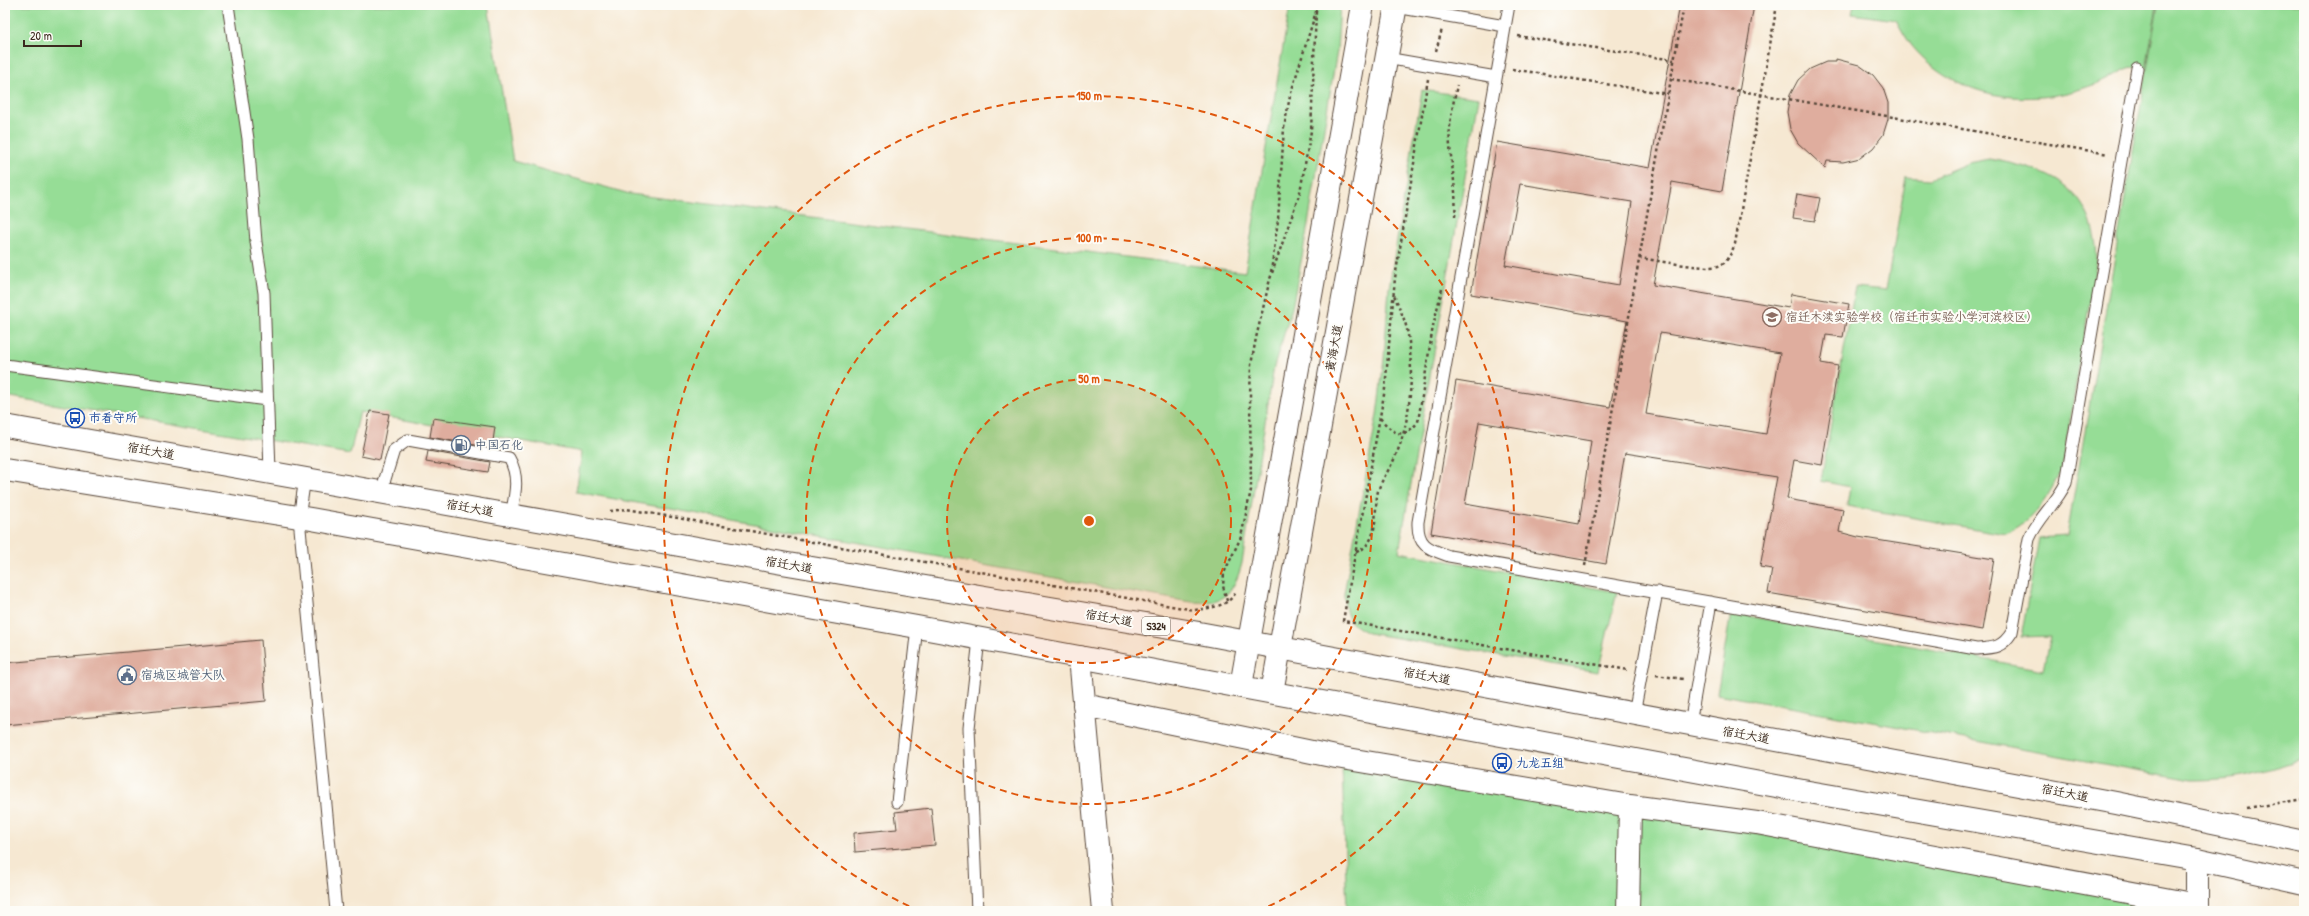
<svg xmlns="http://www.w3.org/2000/svg" width="2309" height="916" font-family="'Patrick Hand','LXGW WenKai TC',sans-serif">
	<style>
		.green { fill: #96dd96; stroke: #68845a }
		.building { fill: #dfad9e; fill-rule: evenodd }
		.lines { fill: none; stroke-linecap: round; stroke-linejoin: round }
		.service-casing { stroke: #574639; stroke-width: 13 }
		.minor-casing { stroke: #574639; stroke-width: 24 }
		.secondary-casing { stroke: #574639; stroke-width: 24 }
		.primary-casing { stroke: #574639; stroke-width: 24 }
		.path { stroke: #574639; stroke-width: 2.5; stroke-dasharray: 3 3; stroke-linecap: butt }
		.service { stroke: #fff; stroke-width: 11 }
		.minor { stroke: #fff; stroke-width: 22 }
		.secondary { stroke: #fff; stroke-width: 22 }
		.primary { stroke: #fff; stroke-width: 22 }
		.ring { fill: none; stroke: #df570d; stroke-width: 2; stroke-dasharray: 7 5 }
		.labels { text-anchor: middle; stroke-width: 4; stroke-linejoin: round; paint-order: stroke }
		.shield { fill: #fdfcf7; stroke: #75695f; stroke-width: 1 }
		.shield-label { font-size: 11px; font-weight: bold; fill: #3b2a1e }
		.education-label { font-size: 12px; fill: #785e54; stroke: #fdfcf7; text-anchor: start }
		.street-label { font-size: 12px; fill: #3b2a1e; stroke: #fdfcf7 }
		.transit-label { font-size: 12px; fill: #164399; stroke: #fdfcf7; text-anchor: start }
		.service-label { font-size: 12px; fill: #4e5e75; stroke: #fdfcf7; text-anchor: start }
		.centre { fill: #df570d; stroke: #fdfcf7; stroke-width: 2 }
		.ring-label { font-size: 12px; text-anchor: middle; font-weight: bold; fill: #df570d; stroke: #fdfcf7; stroke-width: 4; stroke-linejoin: round; paint-order: stroke }
	</style>
	<rect width="100%" height="100%" fill="#fdfcf7"/>
	<filter id="ink" filterUnits="userSpaceOnUse"><feTurbulence type="fractalNoise" baseFrequency=".025" numOctaves="2"/><feDisplacementMap in="SourceGraphic" scale="8" xChannelSelector="R" yChannelSelector="G"/><feConvolveMatrix kernelMatrix="1 2 1 2 8 2 1 2 1" color-interpolation-filters="sRGB"/></filter>
	<filter id="wash" filterUnits="userSpaceOnUse"><feTurbulence type="fractalNoise" baseFrequency=".012" numOctaves="4" result="noise"/><feDisplacementMap in="SourceGraphic" scale="16" xChannelSelector="R" yChannelSelector="G"/><feGaussianBlur stdDeviation="0.9" result="paint"/><feColorMatrix in="noise" values="0 0 0 0 0 0 0 0 0 0 0 0 0 0 0 0 0 1.4 0 .05"/><feComposite in="paint" operator="in"/></filter>
	<g filter="url(#wash)">
		<rect width="100%" height="100%" fill="#f6e8d2"/>
		<!-- green -->
		<path class="green" d="M5,5H488L513,161L630,194L1245,272L1290,5H1340L1337,51L1306,236L1292,308L1274,367L1242,563C1233,598 1219,606 1184,601L576,492L582,452L360,412L350,454L5,396Z
			M1854,5H2157L2146,69C2141,69 2133,66 2128,68C2121,70 2116,76 2109,78C2100,83 2090,86 2081,89C2021,108 1954,96 1912,46C1906,38 1901,29 1896,20L1852,14Z
			M2158,5H2304V758C2261,773 2238,780 2192,780L1717,694L1731,613L2043,670L2050,636L2021,637L2039,538L2067,536Z
			M1422,90L1479,98L1399,552L1617,592L1598,672L1368,633C1347,623 1346,617 1344,594L1377,415L1384,359L1389,288Z
			M1989,159C2052,170 2094,188 2097,259L2062,467C2050,496 2034,521 2005,534L1847,506L1850,487L1821,481L1855,287L1886,290L1906,177L1930,179L1968,163Z
			M1342,767L2133,893L2136,911H1347Z"/>
		<g id="blocks">
			<!-- building -->
			<path class="building" d="M1680,5H1754L1722,191L1672,182L1653,285L1789,308L1791,294L1849,304L1843,337L1826,335L1821,363L1838,366L1822,465L1794,460L1787,499L1843,509L1839,532L1858,537L1994,559L1982,630L1768,593L1772,569L1760,567L1777,477L1625,453L1606,564L1431,533L1456,381L1610,407L1627,321L1471,294L1497,142L1650,168ZM1520,184L1632,202L1619,285L1505,265ZM1660,333L1780,353L1766,434L1646,414ZM1479,422L1591,441L1579,524L1465,504Z
				M1836,59L1859,65L1873,75L1883,88L1888,103V119L1883,135L1873,148L1860,158L1843,162L1827,161L1825,168L1798,143L1790,129L1787,112L1790,95L1798,80L1810,69L1826,62H1836Z
				M1797,194L1820,198L1815,221L1793,218Z
				M370,411L389,414L380,460L361,456Z
				M433,418L495,427L492,448L430,437Z
				M428,451L490,462L488,472L426,462Z
				M261,640L266,701L5,725V663Z
				M931,808L935,845L855,852L854,833L897,829L895,812Z"/>
		</g>
	</g>
	<g filter="url(#ink)">
		<use href="#blocks" fill-opacity="0" stroke="#574639" stroke-width="1"/>
		<g class="lines">
			<!-- service casing -->
			<g class="service-casing">
				<path id="service" d="M228,5L248,139L256,242L264,293L270,472
					M1509,5L1418,522C1417,546 1429,549 1449,556L1976,649C1994,648 2002,648 2012,632L2029,539C2038,518 2056,504 2066,483L2137,68
					M1396,7L1505,26
					M1386,58L1496,77
					M5,365L267,400
					M305,478L299,518L336,911
					M381,492L394,450L408,440L509,458C520,477 515,495 511,515
					M1634,714L1657,592
					M1690,724L1711,602
					M897,802L917,627
					M977,911L969,728L979,639"/>
			</g>
			<!-- minor casing -->
			<g class="minor-casing">
				<path id="minor" d="M1080,657L1103,911
					M1084,705L1336,757L1630,806L1757,823L2197,905
					M2197,859V911
					M1628,911L1630,806"/>
			</g>
			<!-- secondary casing -->
			<g class="secondary-casing">
				<path id="secondary" d="M1241,686L1363,5
					M1272,692L1396,5"/>
			</g>
			<!-- primary casing -->
			<g class="primary-casing">
				<path id="primary" d="M5,426L782,563L1199,633L2116,803L2304,842
					M5,470L311,519L917,627L1803,791L2197,859L2304,883"/>
			</g>
			<!-- path -->
			<path class="path" d="M1518,36L1674,60
				M1436,51L1442,29
				M1512,69L1668,94
				M1428,79L1395,278L1385,389L1343,621L1628,670
				M1671,79L2108,154
				M1455,217C1457,192 1452,170 1450,146C1448,126 1453,105 1457,85
				M1639,258C1656,260 1703,270 1718,266C1728,263 1731,253 1735,244L1777,5
				M1271,272L1278,220L1284,128L1290,96L1318,5
				M1380,418C1394,434 1402,441 1418,422L1433,326L1442,289
				M610,511L627,509L1194,610C1210,608 1228,607 1236,592
				M1356,552C1381,543 1373,512 1378,491C1382,478 1391,468 1396,455C1411,420 1414,372 1408,335C1406,321 1399,307 1394,295
				M1585,566L1684,5
				M1227,601L1223,586L1224,573L1241,537L1251,490L1250,395L1251,365L1256,338L1270,279L1300,192L1311,131L1316,11
				M1656,675L1683,679
				M2247,808L2304,799
				M2217,909L2230,911"/>
			<!-- service -->
			<use href="#service" class="service"/>
			<!-- minor -->
			<use href="#minor" class="minor"/>
			<!-- secondary -->
			<use href="#secondary" class="secondary"/>
			<!-- primary -->
			<use href="#primary" class="primary"/>
		</g>
	</g>
	<!-- distance rings -->
	<circle cx="1089" cy="521" r="142" fill="#df570d" fill-opacity=".12"/>
	<g class="ring">
		<circle cx="1089" cy="521" r="142"/>
		<circle cx="1089" cy="521" r="283"/>
		<path d="M920 911A425 425 0 1 1 1258 911"/>
	</g>
	<!-- icons -->
	<defs>
		<g id="school-ring" transform="scale(1)"><circle r="9.5" fill="#fdfcf7" stroke="#8d6e63" stroke-width="1.5"/><path d="M0-5L7-2L0 1L-7-2ZM-4 1L0 2.5L4 1V4Q0 6-4 4Z" fill="#8d6e63"/></g>
		<g id="bus-ring" transform="scale(1)"><circle r="9.5" fill="#fdfcf7" stroke="#1a4fb4" stroke-width="1.5"/><path d="M-5-6H5V4H4V6H2V4H-2V6H-4V4H-5ZM-3.5-4V0h7V-4ZM-3.5 1.2v1.5H-2V1.2ZM2 1.2v1.5H3.5V1.2Z" fill="#1a4fb4"/></g>
		<g id="fuel-ring" transform="scale(1)"><circle r="9.5" fill="#fdfcf7" stroke="#5c6f8a" stroke-width="1.5"/><path d="M-5.5-6h7V0h2V4h1.3V-2.5L3-4.5l.8-.8L6-3V5H2.5V1h-1V6h-7ZM-4.2-4.7v3.2H.2V-4.7Z" fill="#5c6f8a"/></g>
		<g id="civic-ring" transform="scale(1)"><circle r="9.5" fill="#fdfcf7" stroke="#5c6f8a" stroke-width="1.5"/><path d="M-.6-6.5H3V-4.5H.6V-3L4-1V1h2V6H-6V1h2V-1L-.6-3ZM-1.2 2.5V6h2.4V2.5Z" fill="#5c6f8a"/></g>
	</defs>
	<g fill-rule="evenodd">
		<use href="#school-ring" x="1772" y="317"/>
		<use href="#bus-ring" x="75" y="418"/>
		<use href="#fuel-ring" x="461" y="445"/>
		<use href="#civic-ring" x="127" y="675"/>
		<use href="#bus-ring" x="1502" y="763"/>
	</g>
	<g class="labels">
		<!-- shield labels -->
		<rect class="shield" x="1142" y="617" width="28" height="18" rx="3"/>
		<g class="shield-label">
			<text x="1156" y="630">S324</text>
		</g>
		<!-- education labels -->
		<g class="education-label">
			<text x="1786" y="321">宿迁木渎实验学校（宿迁市实验小学河滨校区）</text>
		</g>
		<!-- street labels -->
		<g class="street-label">
			<text transform="translate(1334 348) rotate(-80)" y="4">黄海大道</text>
			<text transform="translate(151 451) rotate(10)" y="4">宿迁大道</text>
			<text transform="translate(470 508) rotate(10)" y="4">宿迁大道</text>
			<text transform="translate(789 565) rotate(10)" y="4">宿迁大道</text>
			<text transform="translate(1109 618) rotate(10)" y="4">宿迁大道</text>
			<text transform="translate(1427 676) rotate(10)" y="4">宿迁大道</text>
			<text transform="translate(1746 735) rotate(10)" y="4">宿迁大道</text>
			<text transform="translate(2065 793) rotate(11)" y="4">宿迁大道</text>
		</g>
		<!-- transit labels -->
		<g class="transit-label">
			<text x="89" y="422">市看守所</text>
			<text x="1516" y="767">九龙五组</text>
		</g>
		<!-- service labels -->
		<g class="service-label">
			<text x="475" y="449">中国石化</text>
			<text x="141" y="679">宿城区城管大队</text>
		</g>
	</g>
	<circle cx="1089" cy="521" r="6" class="centre"/>
	<g class="ring-label">
		<text x="1089" y="100">150 m</text>
		<text x="1089" y="242">100 m</text>
		<text x="1089" y="383">50 m</text>
	</g>
	<!-- margin -->
	<rect width="2309" height="916" fill="none" stroke="#fdfcf7" stroke-width="20"/>
	<!-- scale -->
	<path d="M24 40v6h57v-6" fill="none" stroke="#3b2a1e" stroke-width="2"/>
	<text x="30" y="40" font-size="12" fill="#3b2a1e" stroke="#fdfcf7" stroke-width="3" paint-order="stroke">20 m</text>
</svg>
